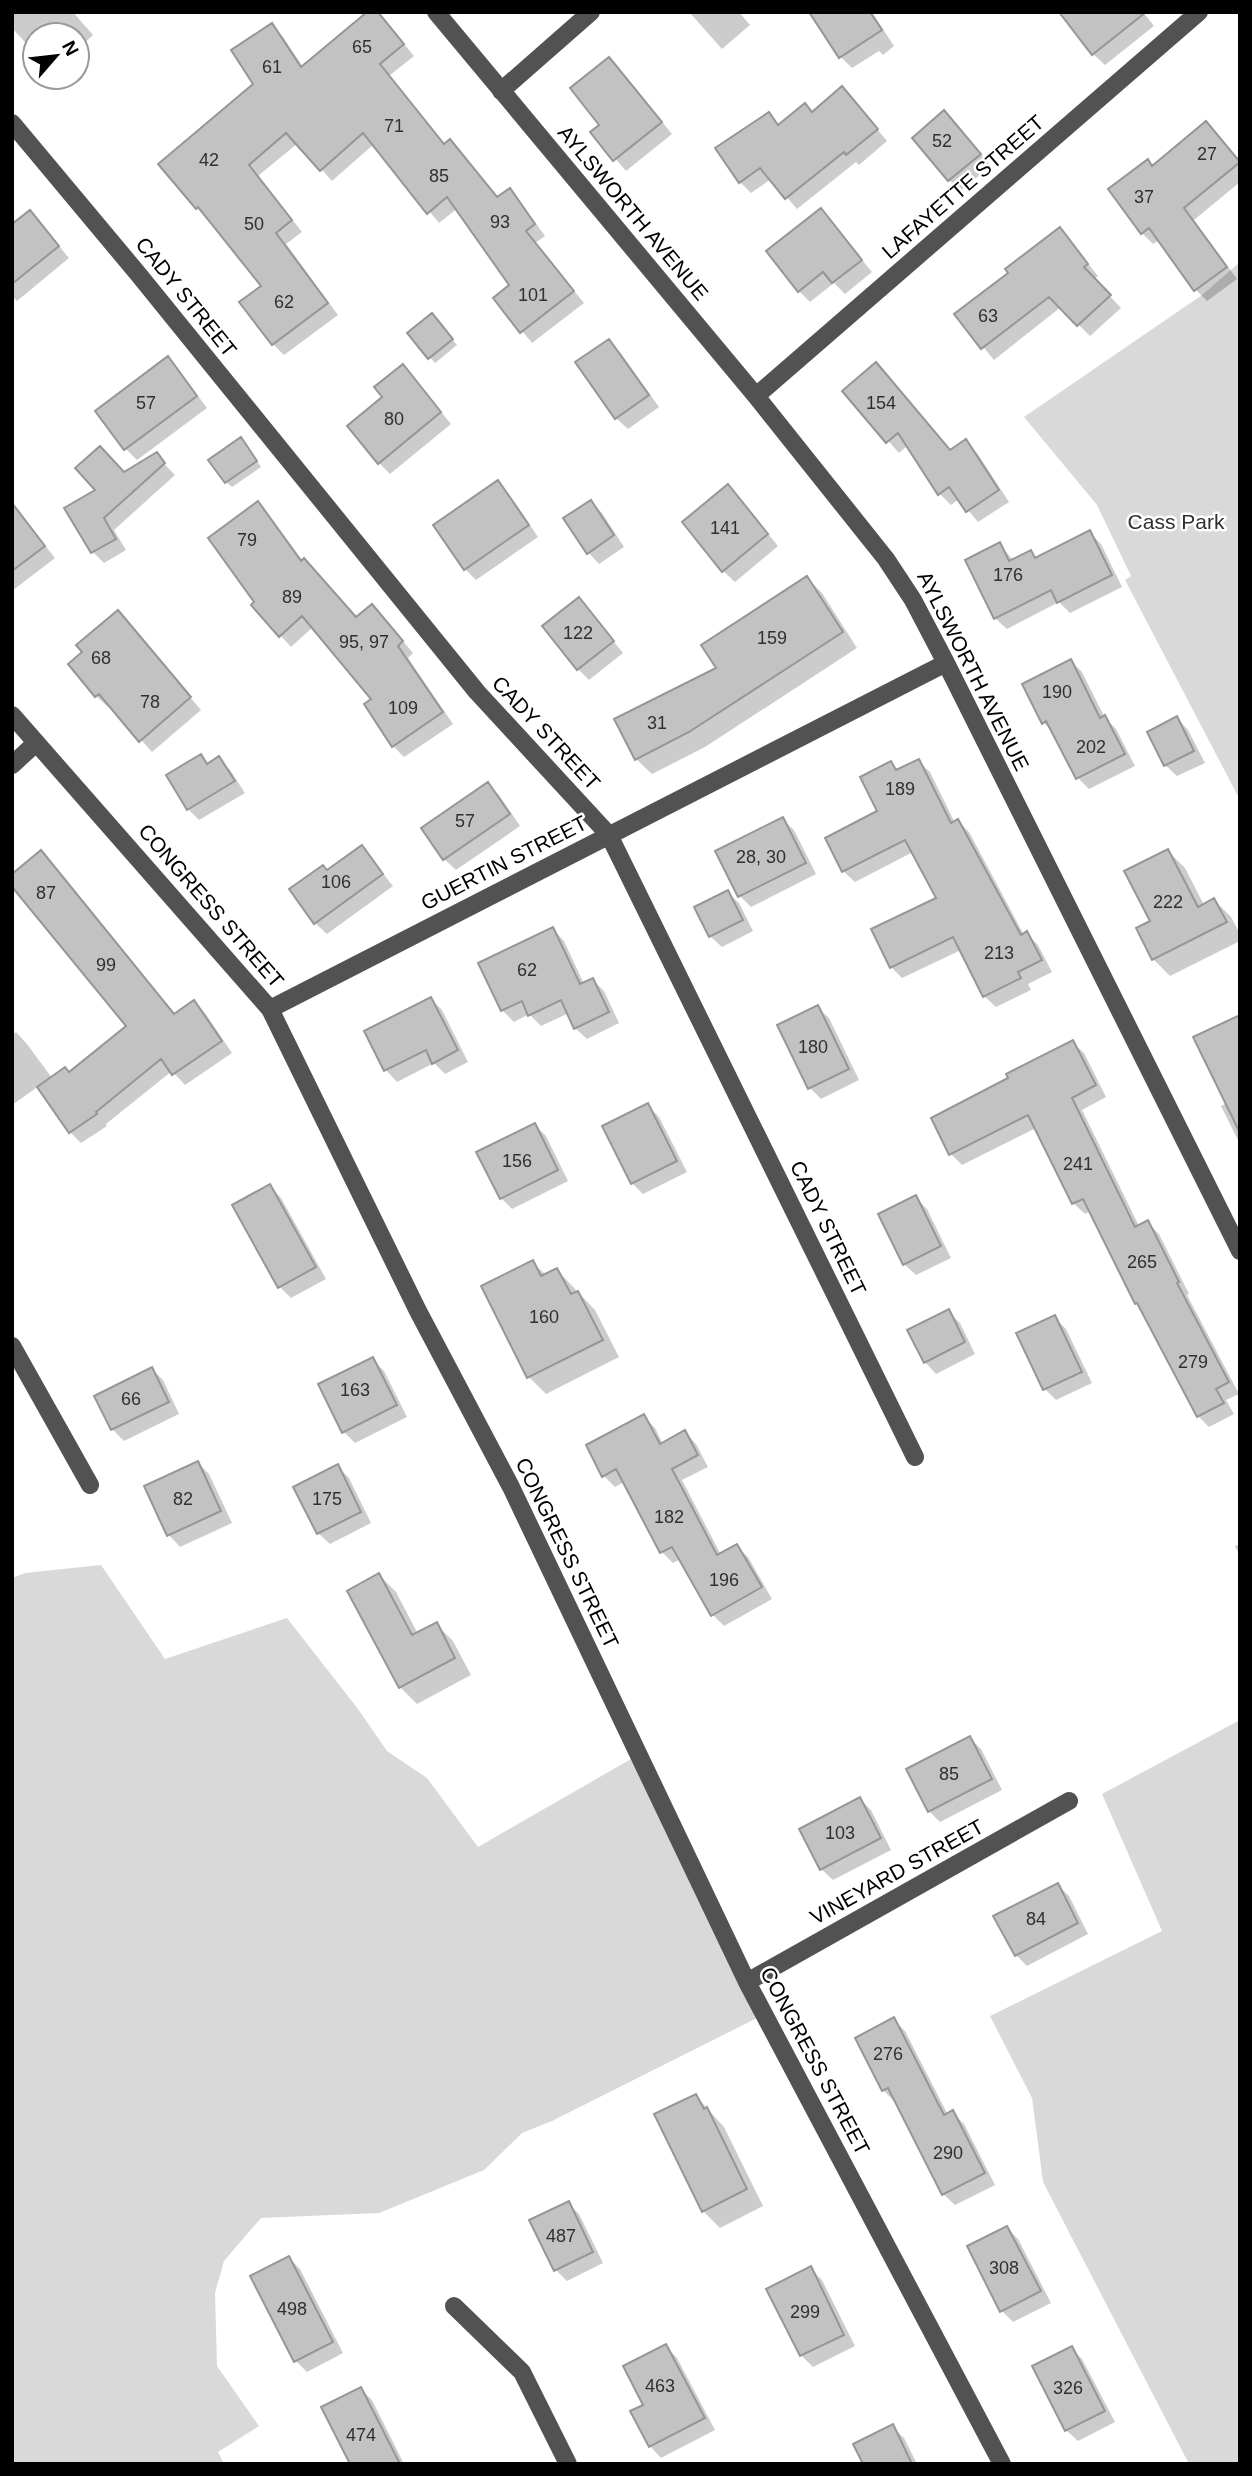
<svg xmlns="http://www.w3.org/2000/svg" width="1252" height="2476" font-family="Helvetica,sans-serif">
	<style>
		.green { fill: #d9d9d9 }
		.shadow { fill: #0003 }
		.building { fill: #c2c2c2; stroke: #969696; stroke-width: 2 }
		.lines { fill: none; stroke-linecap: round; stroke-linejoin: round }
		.minor { stroke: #525252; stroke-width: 18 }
		.labels { text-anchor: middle; stroke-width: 5; stroke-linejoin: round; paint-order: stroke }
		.number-label { font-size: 18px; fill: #303030 }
		.street-label { font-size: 21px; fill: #000; stroke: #fff }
		.park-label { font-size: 21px; fill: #303030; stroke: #fff }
	</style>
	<rect width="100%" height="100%" fill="#fff"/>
	<!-- green -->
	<path class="green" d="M1240,262V800L1125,580L1131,576L1097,505L1024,417L1202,295Z
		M101,1565L165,1659L287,1618L358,1709L387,1751L427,1778L478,1847L631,1759L759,2017L552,2121L522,2133L484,2170L379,2213L261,2218L224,2261L215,2293L217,2366L259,2426L218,2452L224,2464H12V1578L25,1573Z
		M1240,1720V2464H1189L1043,2182L1032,2098L990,2016L1162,1931L1102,1794Z"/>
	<!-- shadow -->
	<path class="shadow" d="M12,12H73L93,35L77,50V35H35V53L12,28Z
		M689,12H739L750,25L722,49Z
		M831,12H872L894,46L883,55L879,51L852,68L841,57L817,21Z
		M1143,12L1154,26L1105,65L1093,54Z
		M385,20L414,56L389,76L445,146L450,142L498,198L509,190L520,201L545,236L535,243L584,303L532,343L495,298L512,285L458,208L439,223L374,144L332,181L298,143L258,176L302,232L286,244L338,315L284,355L273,344L263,286L197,208L256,84L272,26L283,37L303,67Z
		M620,70L672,134L626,171L593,132L602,125Z
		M853,100L887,141L859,165L856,162L797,209L771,179L751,193L740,182L768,114L780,126Z
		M1206,123L1240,162V182L1194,220L1237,279L1207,301L1196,290L1160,240L1153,244L1142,233L1110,189L1153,167Z
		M955,124L991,166L960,191L949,180Z
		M821,210L872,272L845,294L834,283L810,302L799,291Z
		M41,224L69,258L17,301L12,296V227Z
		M1060,229L1098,276L1094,279L1121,308L1090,336L1061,307L994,360L957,315L1010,273Z
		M437,320L457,345L435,363L409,334Z
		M609,341L620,352L659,407L628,429L616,418L578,363Z
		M168,359L179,370L207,408L137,460L126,449L97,411Z
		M414,378L451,424L390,474L379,463Z
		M844,391L951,451L965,441L977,453L1009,502L978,522L959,499L951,505L940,494L908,445L899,453Z
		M246,445L261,467L232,487L226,482Z
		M156,455L175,475L114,530L126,550L104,563L93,552L97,490Z
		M498,482L509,494L538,537L476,580L465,569Z
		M739,498L778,546L735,582L723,571Z
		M591,502L602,513L624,547L599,564L588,552Z
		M12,504L55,558L12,591Z
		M258,504L269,515L303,561L357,618L372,606L383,617L413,653L408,658L453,724L404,757L393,746L374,699L313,627L291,647L280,635L257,602Z
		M1090,533L1101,544L1122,587L1070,613L1059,602L1007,629L995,618L1000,545L1014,561L1030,552L1037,558Z
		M807,578L822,593L857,648L705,747L652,774L636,759L718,668Z
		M579,599L623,653L589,680L578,669Z
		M118,612L201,710L152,752L110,705L108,707L96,696L84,652Z
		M1071,661L1082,672L1105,718L1116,729L1135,766L1089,789L1078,778L1055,734L1044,723Z
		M1177,718L1188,730L1205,763L1177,776L1165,765Z
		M201,756L209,765L219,759L230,770L245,793L199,820L188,809Z
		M918,761L930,772L955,823L958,821L969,832L1024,935L1027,934L1038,945L1052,972L1028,984L1031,990L996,1007L984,996L961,950L902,978L891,967L938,899L913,852L855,882L843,871L879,812L891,763L898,771Z
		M487,784L499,795L520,826L456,870L444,859Z
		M782,819L794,830L816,874L751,907L740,896Z
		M362,847L393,886L327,934L315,923L327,871Z
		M1168,851L1185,868L1204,905L1214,900L1231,917L1240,934V941L1170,976L1153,959L1152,921Z
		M41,852L175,1015L194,1002L205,1013L232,1053L185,1085L172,1071L106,1124L107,1126L81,1143L70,1132L39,1086L12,1105V1035L16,1032L27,1044L52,1078L69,1074L129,1026Z
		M727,892L739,903L753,931L722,947L710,936Z
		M553,929L564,941L584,984L593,980L604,991L619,1023L587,1039L575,1028L569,1013L541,1026L529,1014L514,1022L502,1010Z
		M431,999L442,1010L468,1062L445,1074L434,1063L397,1082L386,1070L366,1032Z
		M817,1007L829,1018L859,1080L821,1099L810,1088Z
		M1240,1022V1144L1221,1106L1227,1103Z
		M1072,1042L1084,1053L1106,1097L1082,1110L1139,1226L1147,1222L1159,1234L1189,1294L1187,1295L1239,1394L1226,1400L1234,1414L1209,1427L1198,1416L1141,1308L1137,1303L1091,1211L1085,1214L1073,1203L1036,1128L962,1165L951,1154L1011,1079Z
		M648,1106L659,1117L687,1172L643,1194L632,1183Z
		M535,1125L546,1136L568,1181L512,1209L501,1198Z
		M270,1186L281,1198L326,1279L291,1298L280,1287Z
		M915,1197L927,1209L951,1258L916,1275L904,1264Z
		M532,1262L546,1275L557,1270L595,1310L619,1357L546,1394L529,1377Z
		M948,1311L960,1323L975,1354L936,1374L925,1362Z
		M1054,1317L1066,1329L1092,1383L1056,1400L1045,1389Z
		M373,1360L384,1371L407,1417L355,1443L344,1432Z
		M152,1369L163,1380L179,1414L124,1441L112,1429Z
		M643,1416L655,1428L663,1444L685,1432L696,1444L708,1467L682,1480L721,1555L736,1546L748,1557L772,1599L724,1626L713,1615L681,1559L673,1563L662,1552L624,1482L615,1487L604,1476Z
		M198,1463L209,1474L232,1523L180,1547L169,1535L146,1487Z
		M338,1467L349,1478L371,1523L330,1544L318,1533Z
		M1240,1544V1556L1235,1546Z
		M379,1575L396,1592L418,1634L436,1624L453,1641L471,1675L417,1704L400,1687Z
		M970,1738L981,1749L1002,1790L940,1822L929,1811Z
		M860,1799L871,1810L891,1850L833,1880L821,1869Z
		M1058,1885L1069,1896L1088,1934L1027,1966L1016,1955Z
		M894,2020L905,2031L948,2115L953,2113L964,2124L995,2185L955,2205L943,2194L897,2101L895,2102L883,2090L857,2038Z
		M696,2096L724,2127L763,2206L720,2228L703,2211Z
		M568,2203L579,2214L603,2263L567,2281L556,2270Z
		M1007,2228L1018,2239L1051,2303L1013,2322L1002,2311Z
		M289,2258L300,2269L343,2353L307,2372L295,2360Z
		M810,2268L822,2280L855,2346L813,2367L801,2355L769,2289Z
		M666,2346L677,2358L715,2430L661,2458L650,2446L645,2406Z
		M1071,2348L1082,2359L1115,2422L1078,2441L1066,2430Z
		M361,2389L372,2400L404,2464H352Z
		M892,2426L904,2438L917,2464H865Z"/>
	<!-- building -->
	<path class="building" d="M367,12H378L404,44L380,64L444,144L450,139L497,197L510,188L535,224L526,231L574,291L520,333L493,298L509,285L447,197L427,214L363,133L320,171L286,133L249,165L292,220L276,233L328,303L272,345L239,302L261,286L198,207L196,209L158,164L253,84L231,50L272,23L301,67Z
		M809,12H870L882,30L839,58Z
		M1059,12H1146L1092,55Z
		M609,57L662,122L613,161L590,132L599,125L570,88Z
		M842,86L878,129L846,155L844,152L785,199L760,168L739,183L715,148L769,112L778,125L805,103L812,112Z
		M944,110L981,154L948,181L912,138Z
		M1206,121L1240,162L1184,208L1227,267L1194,291L1149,228L1141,234L1108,189L1148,159L1152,166Z
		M821,208L862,260L832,283L823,272L798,292L766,251Z
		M30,210L59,246L12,284V224Z
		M1060,227L1088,264L1084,267L1111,295L1077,326L1049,297L981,349L954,314L1008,273L1005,269Z
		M432,313L453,339L428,359L407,333Z
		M609,339L649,395L615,419L575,362Z
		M168,356L197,396L124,450L95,411Z
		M876,362L950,450L966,439L999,490L966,512L949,487L938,495L898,433L886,443L842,391Z
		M403,364L441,412L378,464L347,426L382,397L374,387Z
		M241,437L257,461L225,483L208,460Z
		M100,446L124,472L157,452L165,463L104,518L116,539L91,553L64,508L95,490L75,468Z
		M498,480L529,525L464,570L433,525Z
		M728,484L768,534L722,572L682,522Z
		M591,500L614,535L587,554L563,518Z
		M258,501L301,561L304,558L356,617L372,604L403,641L398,646L443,712L392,747L364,704L371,699L302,616L279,637L251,605L254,602L208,538Z
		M12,503L45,546L12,571Z
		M1090,530L1112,575L1057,603L1051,590L994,619L965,560L1000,542L1009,561L1031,550L1035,558Z
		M807,576L843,632L689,732L635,760L614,719L716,668L701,645Z
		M579,597L614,641L577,670L542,626Z
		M118,610L191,697L139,742L99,694L95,697L68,664L82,652L76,645Z
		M1071,659L1100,718L1105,715L1125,754L1076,779L1046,721L1042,724L1022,684Z
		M1177,716L1194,751L1164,766L1147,732Z
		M201,754L207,764L219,756L235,781L187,810L166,775Z
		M919,759L951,823L958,819L1021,935L1027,931L1042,960L1018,972L1021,978L983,997L953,937L890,968L871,929L936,898L905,840L842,872L825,838L877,811L860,777L891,761L896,770Z
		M488,782L510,814L443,860L421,828Z
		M783,817L806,863L738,897L715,851Z
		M362,845L383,874L314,924L289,889L323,865L327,870Z
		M1168,849L1198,907L1214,898L1227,922L1152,960L1136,928L1150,921L1124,871Z
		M41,850L174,1014L194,1000L222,1041L172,1075L161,1059L96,1112L97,1114L69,1133L37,1087L65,1067L69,1072L126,1026L12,887V874Z
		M728,890L743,920L709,937L694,907Z
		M553,927L580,984L593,978L609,1012L574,1029L561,1000L528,1016L522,1001L501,1011L478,963Z
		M431,997L458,1050L432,1064L426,1050L384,1071L364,1031Z
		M818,1005L849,1069L808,1089L777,1025Z
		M1240,1015V1133L1193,1037Z
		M1073,1040L1096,1085L1072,1098L1135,1227L1148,1220L1179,1282L1177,1283L1229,1382L1216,1389L1224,1403L1197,1417L1137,1303L1135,1304L1083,1199L1072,1204L1028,1115L949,1155L931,1118L1008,1078L1006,1074Z
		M648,1103L677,1161L631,1184L602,1126Z
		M535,1123L558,1170L500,1199L476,1152Z
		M270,1184L316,1267L278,1288L232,1205Z
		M916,1195L941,1246L903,1265L878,1214Z
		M533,1260L541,1276L557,1268L571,1294L578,1291L603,1340L527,1378L481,1286Z
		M949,1309L965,1342L924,1363L907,1330Z
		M1055,1315L1082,1372L1043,1390L1016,1333Z
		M373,1357L397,1405L342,1433L318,1384Z
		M152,1367L169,1402L111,1430L94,1396Z
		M644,1414L660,1444L685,1430L698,1455L672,1469L717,1555L737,1544L762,1587L711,1616L672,1547L660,1553L616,1469L602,1477L586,1445Z
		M198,1461L221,1511L167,1536L144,1486Z
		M338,1464L361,1512L317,1534L293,1487Z
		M379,1573L412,1635L437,1622L455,1658L399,1688L347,1591Z
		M970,1736L992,1779L928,1812L906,1769Z
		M860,1797L881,1838L820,1870L799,1829Z
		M1058,1883L1078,1923L1015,1956L993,1916Z
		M894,2017L944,2115L953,2110L985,2173L942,2195L888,2088L882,2091L855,2038Z
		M696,2094L704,2109L707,2107L747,2189L702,2212L654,2114Z
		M569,2201L593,2252L554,2271L529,2220Z
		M1007,2226L1041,2291L1000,2312L967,2246Z
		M289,2256L333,2342L294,2362L250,2276Z
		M811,2266L844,2335L800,2356L766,2289Z
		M666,2344L705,2418L649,2447L630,2411L643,2405L623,2366Z
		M1072,2346L1105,2411L1065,2431L1032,2366Z
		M361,2387L400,2464H350L321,2407Z
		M893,2424L912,2464H863L853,2444Z"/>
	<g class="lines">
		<!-- minor -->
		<path class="minor" d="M436,12L756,396L886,559L913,600L946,663L1240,1251
			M501,91L591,12
			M12,123L139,275L477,692L609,835L915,1457
			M756,396L1199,12
			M12,715L270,1009L418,1311L511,1487L747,1982L1002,2464
			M12,765L36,743
			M270,1009L946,663
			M12,1346L90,1485
			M747,1982L1069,1801
			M454,2306L522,2372L568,2464"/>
	</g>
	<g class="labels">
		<!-- number labels -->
		<g class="number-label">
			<text x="362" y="53">65</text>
			<text x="272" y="73">61</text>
			<text x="394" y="132">71</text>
			<text x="942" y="147">52</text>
			<text x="1207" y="160">27</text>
			<text x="209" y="166">42</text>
			<text x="439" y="182">85</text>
			<text x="1144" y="203">37</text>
			<text x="500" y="228">93</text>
			<text x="254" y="230">50</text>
			<text x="533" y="301">101</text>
			<text x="284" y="308">62</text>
			<text x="988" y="322">63</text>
			<text x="146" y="409">57</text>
			<text x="881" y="409">154</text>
			<text x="394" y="425">80</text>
			<text x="725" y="534">141</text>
			<text x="247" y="546">79</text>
			<text x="1008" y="581">176</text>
			<text x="292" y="603">89</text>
			<text x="578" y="639">122</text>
			<text x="772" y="644">159</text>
			<text x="364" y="648">95, 97</text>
			<text x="101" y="664">68</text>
			<text x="1057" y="698">190</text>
			<text x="150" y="708">78</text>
			<text x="403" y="714">109</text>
			<text x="657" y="729">31</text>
			<text x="1091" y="753">202</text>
			<text x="900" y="795">189</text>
			<text x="465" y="827">57</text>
			<text x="761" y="863">28, 30</text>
			<text x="336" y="888">106</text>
			<text x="46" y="899">87</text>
			<text x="1168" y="908">222</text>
			<text x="999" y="959">213</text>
			<text x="106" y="971">99</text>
			<text x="527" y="976">62</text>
			<text x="813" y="1053">180</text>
			<text x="517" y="1167">156</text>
			<text x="1078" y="1170">241</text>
			<text x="1142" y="1268">265</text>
			<text x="544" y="1323">160</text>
			<text x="1193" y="1368">279</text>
			<text x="355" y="1396">163</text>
			<text x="131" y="1405">66</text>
			<text x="183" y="1505">82</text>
			<text x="327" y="1505">175</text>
			<text x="669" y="1523">182</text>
			<text x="724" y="1586">196</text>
			<text x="949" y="1780">85</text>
			<text x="840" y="1839">103</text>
			<text x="1036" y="1925">84</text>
			<text x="888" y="2060">276</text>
			<text x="948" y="2159">290</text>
			<text x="561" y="2242">487</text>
			<text x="1004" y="2274">308</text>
			<text x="292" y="2315">498</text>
			<text x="805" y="2318">299</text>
			<text x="660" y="2392">463</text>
			<text x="1068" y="2394">326</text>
			<text x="361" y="2441">474</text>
		</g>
		<!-- street labels -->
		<g class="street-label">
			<text transform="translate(963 187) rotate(-41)" y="7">LAFAYETTE STREET</text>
			<text transform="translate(633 213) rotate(50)" y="7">AYLSWORTH AVENUE</text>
			<text transform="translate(186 297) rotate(51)" y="7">CADY STREET</text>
			<text transform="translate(973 671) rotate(63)" y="7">AYLSWORTH AVENUE</text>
			<text transform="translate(546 733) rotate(47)" y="7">CADY STREET</text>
			<text transform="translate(504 863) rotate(-27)" y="7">GUERTIN STREET</text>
			<text transform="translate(211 906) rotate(49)" y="7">CONGRESS STREET</text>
			<text transform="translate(828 1228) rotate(64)" y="7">CADY STREET</text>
			<text transform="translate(567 1553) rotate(64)" y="7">CONGRESS STREET</text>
			<text transform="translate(897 1872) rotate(-29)" y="7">VINEYARD STREET</text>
			<text transform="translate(815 2061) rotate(62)" y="7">CONGRESS STREET</text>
		</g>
		<!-- park labels -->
		<g class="park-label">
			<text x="1176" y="529">Cass Park</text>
		</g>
	</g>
	<!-- border -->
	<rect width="1252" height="2476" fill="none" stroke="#000000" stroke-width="28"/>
	<!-- north arrow -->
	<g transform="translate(56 56) rotate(62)"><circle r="33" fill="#ffffff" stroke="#999999" stroke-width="2"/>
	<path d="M0-5L12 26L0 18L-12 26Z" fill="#000000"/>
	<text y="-10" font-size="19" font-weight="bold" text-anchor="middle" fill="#000000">N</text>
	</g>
</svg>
